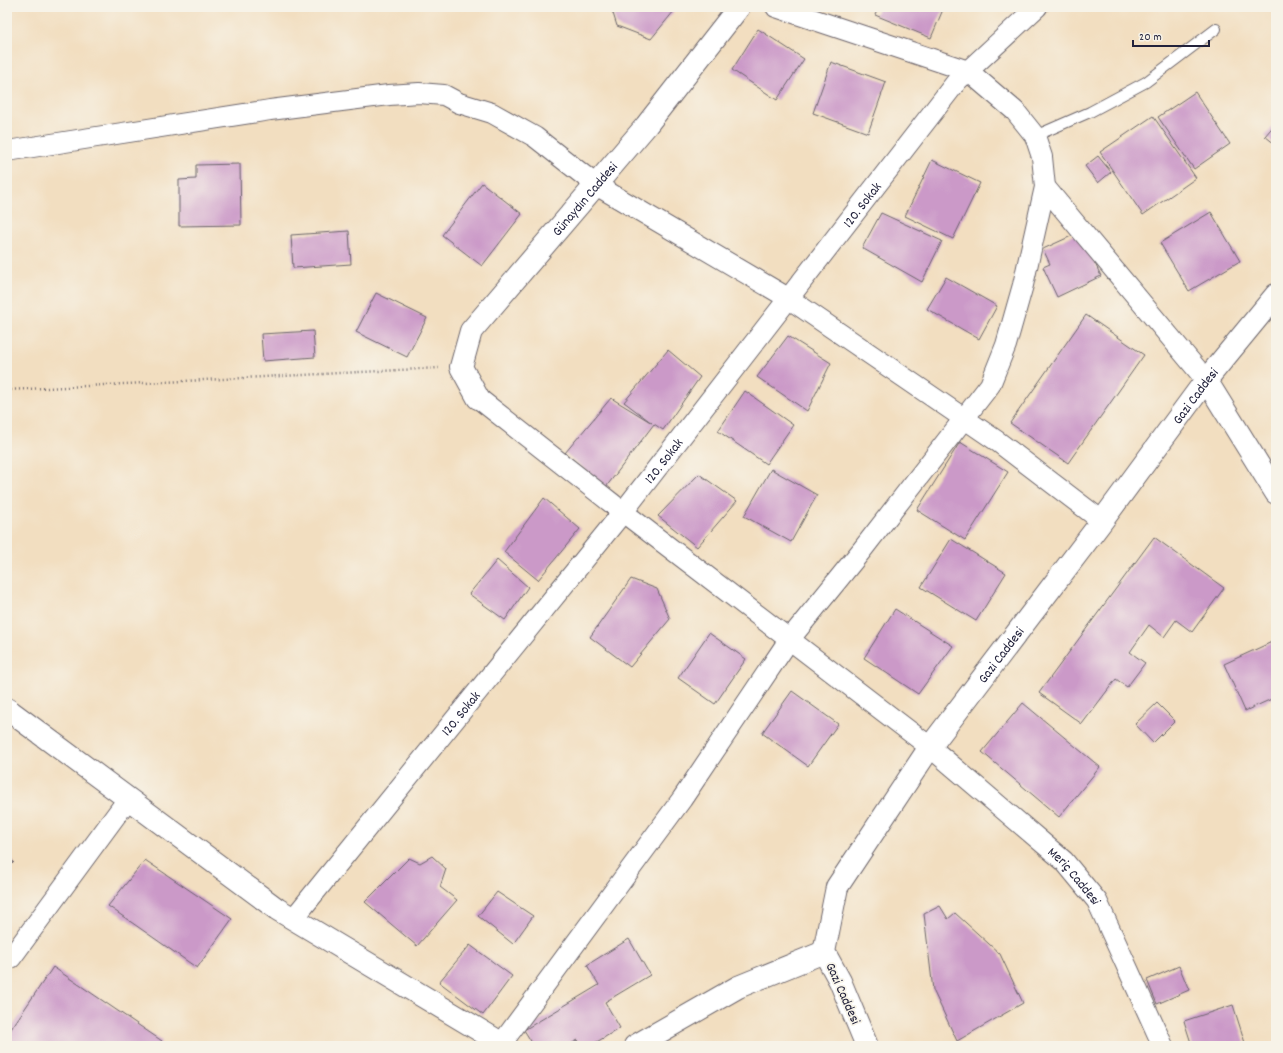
<svg xmlns="http://www.w3.org/2000/svg" width="1283" height="1053" font-family="Dekko,sans-serif">
	<style>
		.building { fill: #cb99c8 }
		.lines { fill: none; stroke-linecap: round; stroke-linejoin: round }
		.service-casing { stroke: #6b646a; stroke-width: 12 }
		.minor-casing { stroke: #6b646a; stroke-width: 22 }
		.tertiary-casing { stroke: #6b646a; stroke-width: 24 }
		.path { stroke: #6b646a; stroke-width: 2.5; stroke-dasharray: 1 3; stroke-linecap: butt }
		.service { stroke: #fff; stroke-width: 10 }
		.minor { stroke: #fff; stroke-width: 20 }
		.tertiary { stroke: #fff; stroke-width: 22 }
		.labels { text-anchor: middle; stroke-width: 3.5; stroke-linejoin: round; paint-order: stroke }
		.street-label { font-size: 14px; fill: #22223b; stroke: #f7f3e8 }
	</style>
	<rect width="100%" height="100%" fill="#f7f3e8"/>
	<filter id="ink" filterUnits="userSpaceOnUse"><feTurbulence type="fractalNoise" baseFrequency=".025" numOctaves="2"/><feDisplacementMap in="SourceGraphic" scale="8" xChannelSelector="R" yChannelSelector="G"/><feConvolveMatrix kernelMatrix="1 2 1 2 8 2 1 2 1" color-interpolation-filters="sRGB"/></filter>
	<filter id="wash" filterUnits="userSpaceOnUse"><feTurbulence type="fractalNoise" baseFrequency=".012" numOctaves="4" result="noise"/><feDisplacementMap in="SourceGraphic" scale="16" xChannelSelector="R" yChannelSelector="G"/><feGaussianBlur stdDeviation="0.9" result="paint"/><feColorMatrix in="noise" values="0 0 0 0 0 0 0 0 0 0 0 0 0 0 0 0 0 1.4 0 .05"/><feComposite in="paint" operator="in"/></filter>
	<g filter="url(#wash)">
		<rect width="100%" height="100%" fill="#f2dec0"/>
		<g id="blocks">
			<!-- building -->
			<path class="building" d="M611,7H669L674,11L651,39L617,26Z
				M879,7H944L931,38L875,15Z
				M758,29L804,59L777,100L732,70Z
				M831,62L886,82L868,133L813,113Z
				M1195,92L1230,144L1194,169L1158,117Z
				M1153,116L1196,178L1143,215L1100,152Z
				M1276,123V145L1265,136Z
				M1098,156L1111,172L1098,183L1085,166Z
				M932,160L980,183L953,239L905,216Z
				M240,164L241,225L179,226V180L196,179V165Z
				M482,183L522,214L482,266L442,235Z
				M1211,212L1240,261L1189,291L1160,243Z
				M881,213L942,241L922,282L862,248Z
				M349,231L351,264L293,268L291,235Z
				M1080,232L1101,276L1057,297L1043,267L1050,264L1043,249Z
				M946,277L997,306L979,339L927,309Z
				M376,293L427,318L407,357L356,332Z
				M1086,315L1144,355L1068,463L1010,423Z
				M313,331L315,357L263,361L261,334Z
				M788,336L831,363L807,411L757,377Z
				M668,350L700,377L663,430L654,424L606,487L565,453L611,398L652,423L624,402Z
				M745,391L793,425L766,464L718,431Z
				M960,442L1008,472L965,540L917,510Z
				M771,469L817,495L791,542L744,516Z
				M699,474L737,501L697,547L658,516Z
				M544,498L580,529L538,580L504,552Z
				M1154,537L1224,588L1192,632L1176,620L1164,637L1149,625L1130,652L1145,663L1127,687L1116,679L1082,724L1039,693Z
				M951,539L1006,573L976,621L921,587Z
				M497,560L528,587L505,620L469,594Z
				M631,579L657,589L670,619L630,667L590,637Z
				M895,609L953,646L918,694L864,658Z
				M709,633L746,659L715,704L678,678Z
				M1274,641L1276,646V697L1245,711L1224,664Z
				M792,691L838,724L808,766L762,733Z
				M1023,703L1100,767L1059,817L982,752Z
				M1157,703L1175,721L1153,743L1135,724Z
				M7,856L14,862L7,869Z
				M432,856L446,869L440,887L457,900L417,946L365,902L409,858L420,863Z
				M145,860L232,919L197,968L108,906Z
				M497,892L533,916L513,944L478,916Z
				M940,906L948,919L955,913L1000,954L1023,1003L957,1041L933,990L924,914Z
				M629,939L650,975L605,1002L620,1028L590,1046H582L578,1040L567,1046H534L524,1030L599,985L587,965Z
				M470,945L512,976L483,1015L439,982Z
				M1179,966L1189,990L1157,1004L1147,980Z
				M53,967L162,1041L159,1046H7V1035Z
				M1233,1005L1246,1046H1192L1184,1021Z"/>
		</g>
	</g>
	<g filter="url(#ink)">
		<use href="#blocks" fill-opacity="0" stroke="#6b646a" stroke-width="1"/>
		<g class="lines">
			<!-- service casing -->
			<g class="service-casing">
				<path id="service" d="M1035,136L1090,112L1146,82L1216,29"/>
			</g>
			<!-- minor casing -->
			<g class="minor-casing">
				<g id="minor">
					<path d="M7,151L270,110L389,95L419,93L444,95L459,103L492,113L535,137L596,185L788,298L997,441L1102,521"/>
					<path d="M1045,187L1206,380"/>
					<path id="s1" d="M478,398L623,512L930,747L1064,861L1097,901L1163,1046"/>
					<path id="s2" d="M294,918L623,512L957,81L1037,7"/>
					<path d="M7,959L11,958L128,799"/>
					<path d="M502,1043L682,799L789,640L862,550L990,385L1006,345L1023,285L1045,187L1042,157L1035,136L1015,111L968,71L776,7"/>
				</g>
			</g>
			<!-- tertiary casing -->
			<g class="tertiary-casing">
				<g id="tertiary">
					<path d="M1206,380L1276,493"/>
					<path id="s3" d="M478,398L461,367L471,331L646,126L739,7"/>
					<path d="M7,709L277,909L506,1046"/>
					<path d="M635,1046L738,987L824,952"/>
					<path id="s4" d="M867,1046L840,981L824,952L837,887L930,747L1102,521L1206,380L1276,295"/>
				</g>
			</g>
			<!-- path -->
			<path class="path" d="M7,390L439,368"/>
			<!-- service -->
			<use href="#service" class="service"/>
			<!-- minor -->
			<use href="#minor" class="minor"/>
			<!-- tertiary -->
			<use href="#tertiary" class="tertiary"/>
		</g>
	</g>
	<g class="labels">
		<!-- street labels -->
		<g class="street-label">
			<text dy="5" stroke="none"><textPath href="#s3" startOffset="247">Günaydın Caddesi</textPath></text>
			<text dy="5" stroke="none"><textPath href="#s2" startOffset="912">120. Sokak</textPath></text>
			<text dy="5" stroke="none"><textPath href="#s4" startOffset="778">Gazi Caddesi</textPath></text>
			<text dy="5" stroke="none"><textPath href="#s2" startOffset="588">120. Sokak</textPath></text>
			<text dy="5" stroke="none"><textPath href="#s4" startOffset="454">Gazi Caddesi</textPath></text>
			<text dy="5" stroke="none"><textPath href="#s2" startOffset="264">120. Sokak</textPath></text>
			<text dy="5" stroke="none"><textPath href="#s1" startOffset="765">Meriç Caddesi</textPath></text>
			<text transform="translate(844 993) rotate(66)" y="5">Gazi Caddesi</text>
		</g>
	</g>
	<!-- margin -->
	<rect width="1283" height="1053" fill="none" stroke="#f7f3e8" stroke-width="24"/>
	<!-- scale -->
	<path d="M1133 40v6h76v-6" fill="none" stroke="#22223b" stroke-width="2"/>
	<text x="1139" y="40" font-size="12" fill="#22223b" stroke="#f7f3e8" stroke-width="3" paint-order="stroke">20 m</text>
</svg>
